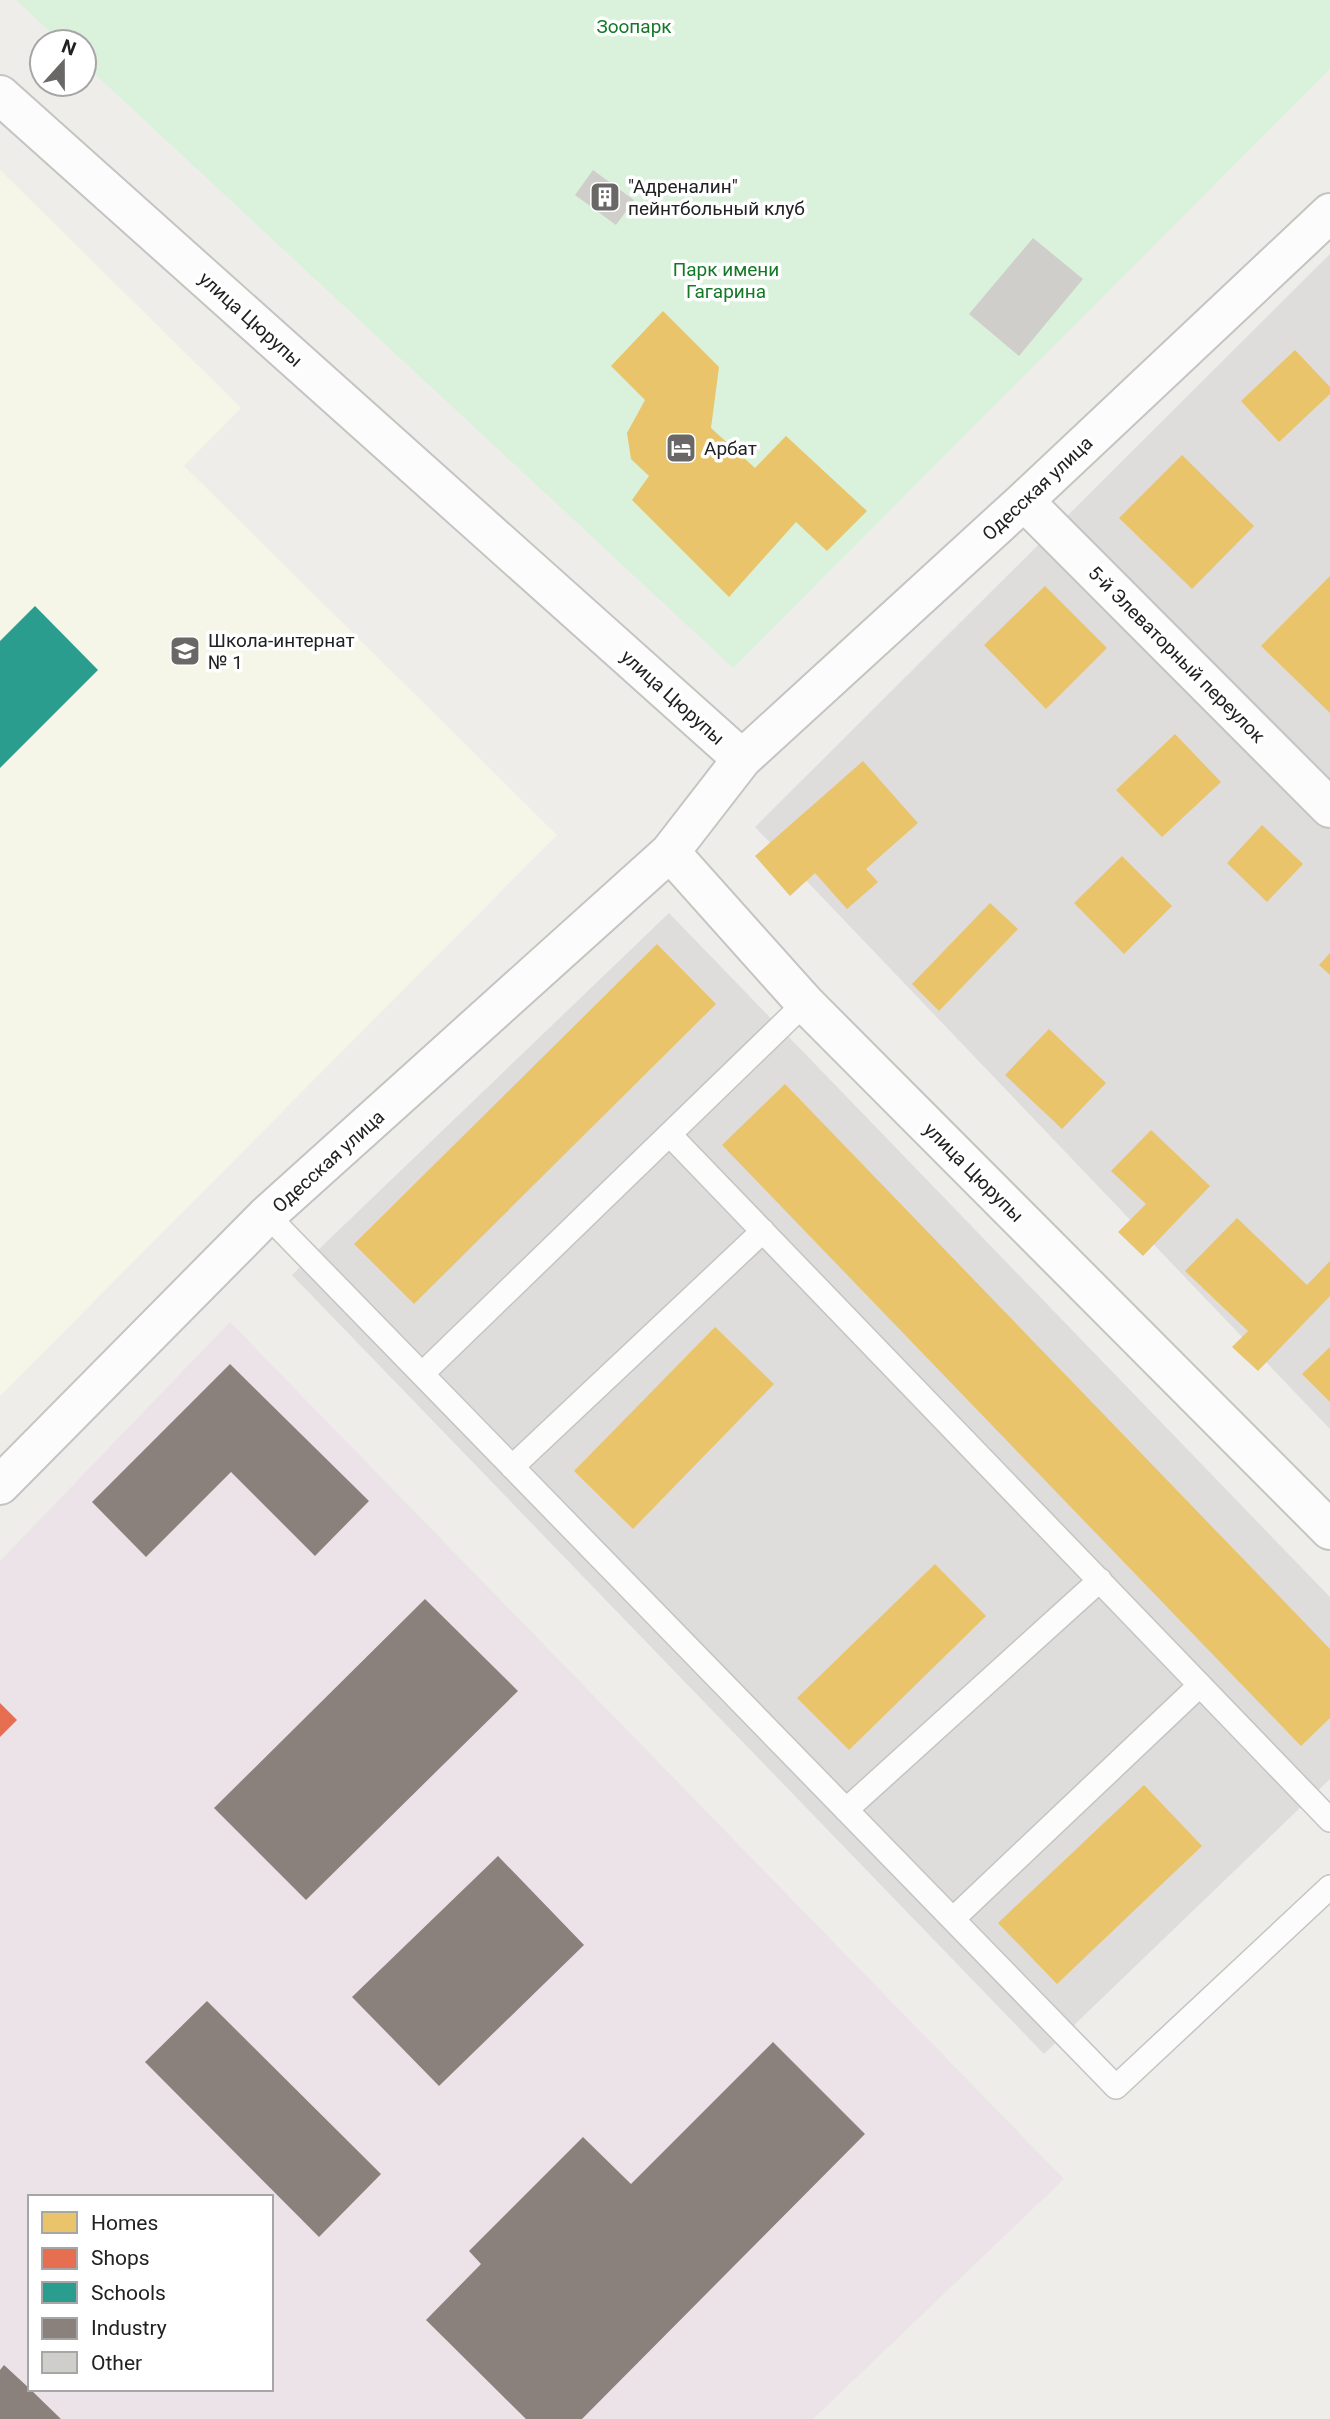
<svg xmlns="http://www.w3.org/2000/svg" width="1330" height="2419" font-family="Roboto,sans-serif">
	<style>
		.residential { fill: #dedddb }
		.industrial { fill: #ebe3e7; fill-rule: evenodd }
		.education { fill: #f5f6e7 }
		.park { fill: #daf2dc }
		.homes { fill: #e9c46a }
		.shops { fill: #e76f51 }
		.schools { fill: #2a9d8f }
		.industry { fill: #8a817c }
		.building { fill: #cfcecb }
		.lines { fill: none; stroke-linecap: round; stroke-linejoin: round }
		.lane-casing { stroke: #c4c4c2; stroke-width: 26 }
		.street-casing { stroke: #c4c4c2; stroke-width: 42 }
		.lane { stroke: #fcfcfc; stroke-width: 23 }
		.street { stroke: #fcfcfc; stroke-width: 38 }
		.labels { text-anchor: middle; stroke-width: 7; stroke-linejoin: round; paint-order: stroke }
		.park-label { font-size: 19px; fill: #147927; stroke: #fff }
		.poi-label { font-size: 19px; fill: #212121; stroke: #fff; text-anchor: start }
		.street-label { font-size: 19px; fill: #212121; stroke: #fff }
	</style>
	<rect width="100%" height="100%" fill="#eeedea"/>
	<!-- residential -->
	<path class="residential" d="M1330,254V1429L755,827Z
		M669,913L1330,1597V1779L1044,2054L292,1275Z"/>
	<!-- industrial -->
	<path class="industrial" d="M230,1322L1064,2179L813,2419H0V1561ZM30,2197H271V2389H30Z"/>
	<!-- education -->
	<path class="education" d="M0,170L241,408L184,466L557,835L0,1396Z"/>
	<!-- park -->
	<path class="park" d="M16,0H1330V69L733,668L84,64V42H61Z"/>
	<!-- homes -->
	<path class="homes" d="M663,311L719,367L711,428L755,468L786,436L867,511L827,551L796,522L729,597L632,500L649,476L631,459L627,433L645,400L611,366Z
		M1295,350L1330,387V394L1279,442L1241,401Z
		M1182,455L1254,526L1192,589L1119,518Z
		M1330,576V713L1261,646Z
		M1045,586L1107,648L1046,709L984,645Z
		M1175,734L1221,782L1162,837L1116,790Z
		M863,761L918,823L866,869L878,882L847,909L815,873L790,896L755,856Z
		M1262,825L1303,864L1267,902L1227,863Z
		M1122,856L1172,906L1124,954L1074,903Z
		M990,903L1018,929L939,1011L912,984Z
		M657,944L716,1004L414,1304L354,1244Z
		M1330,953V975L1319,965Z
		M1049,1029L1106,1083L1062,1129L1005,1075Z
		M785,1084L1330,1649V1718L1301,1746L722,1145Z
		M1151,1130L1210,1186L1143,1256L1118,1232L1146,1204L1111,1171Z
		M1237,1218L1307,1285L1330,1261V1296L1258,1371L1232,1347L1248,1331L1185,1271Z
		M715,1327L774,1384L633,1529L574,1471Z
		M1330,1347V1402L1302,1374Z
		M935,1564L986,1616L849,1750L797,1698Z
		M1144,1785L1202,1846L1057,1984L998,1923Z"/>
	<!-- shops -->
	<path class="shops" d="M0,1703L17,1720L0,1737Z"/>
	<!-- schools -->
	<path class="schools" d="M35,606L98,670L0,768V641Z"/>
	<!-- industry -->
	<path class="industry" d="M230,1364L369,1501L315,1556L231,1472L146,1557L92,1502Z
		M425,1599L518,1691L306,1900L214,1808Z
		M498,1856L584,1945L439,2086L352,1997Z
		M207,2001L381,2174L319,2237L145,2062Z
		M773,2042L865,2134L582,2419H526L426,2320L481,2264L469,2251L583,2137L631,2184Z
		M4,2365L30,2389L61,2419H0V2370Z"/>
	<!-- building -->
	<path class="building" d="M593,170L634,200L616,225L575,195Z
		M1033,238L1083,279L1019,356L969,314Z"/>
	<g class="lines">
		<!-- lane casing -->
		<g class="lane-casing">
			<path id="lane" d="M670,1135L1330,1820
				M267,1215L1116,2087L1330,1887
				M422,1374L805,1003
				M512,1467L763,1231
				M846,1810L1100,1580
				M953,1919L1200,1685"/>
		</g>
		<!-- street casing -->
		<g class="street-casing">
			<path id="street" d="M0,95L742,759
				M1330,213L1024,501L742,759L670,852L805,1003L1330,1530
				M1024,501L1330,808
				M0,1485L267,1215L670,852"/>
		</g>
		<!-- lane -->
		<use href="#lane" class="lane"/>
		<!-- street -->
		<use href="#street" class="street"/>
	</g>
	<!-- icons -->
	<defs>
		<g id="building-square" transform="scale(1.575)"><rect x="-9" y="-9" width="18" height="18" rx="4" fill="#696867" stroke="#fff"/><path d="M-4-6H4V6H1V3H-1V6H-4ZM-2.5-4.3h1.7v1.8h-1.7ZM.8-4.3h1.7v1.8H.8ZM-2.5-1h1.7V.8h-1.7ZM.8-1h1.7V.8H.8Z" fill="#fff"/></g>
		<g id="hotel-square" transform="scale(1.575)"><rect x="-9" y="-9" width="18" height="18" rx="4" fill="#696867" stroke="#fff"/><path d="M-6-4.5h1.5V1H6V5H4.5V3h-9V5H-6ZM-4 0a1.8 1.8 0 1 1 3.6 0ZM.5 0V-2.5h3Q6-2.5 6 0Z" fill="#fff"/></g>
		<g id="school-square" transform="scale(1.575)"><rect x="-9" y="-9" width="18" height="18" rx="4" fill="#696867" stroke="#fff"/><path d="M0-5L7-2L0 1L-7-2ZM-4 1L0 2.5L4 1V4Q0 6-4 4Z" fill="#fff"/></g>
	</defs>
	<g fill-rule="evenodd">
		<use href="#building-square" x="605" y="197"/>
		<use href="#hotel-square" x="681" y="448"/>
		<use href="#school-square" x="185" y="651"/>
	</g>
	<g class="labels">
		<!-- park labels -->
		<g class="park-label">
			<text x="634" y="33">Зоопарк</text>
			<text x="726" y="276">Парк имени<tspan x="726" dy="22">Гагарина</tspan></text>
		</g>
		<!-- poi labels -->
		<g class="poi-label">
			<text x="628" y="193">"Адреналин"<tspan x="628" dy="22">пейнтбольный клуб</tspan></text>
			<text x="704" y="455">Арбат</text>
			<text x="208" y="647">Школа-интернат<tspan x="208" dy="22">№ 1</tspan></text>
		</g>
		<!-- street labels -->
		<g class="street-label">
			<text transform="translate(251 319) rotate(42)" y="7">улица Цюрупы</text>
			<text transform="translate(1037 488) rotate(-43)" y="7">Одесская улица</text>
			<text transform="translate(1177 654) rotate(45)" y="7">5-й Элеваторный переулок</text>
			<text transform="translate(673 697) rotate(42)" y="7">улица Цюрупы</text>
			<text transform="translate(328 1161) rotate(-42)" y="7">Одесская улица</text>
			<text transform="translate(974 1172) rotate(45)" y="7">улица Цюрупы</text>
		</g>
	</g>
	<!-- legend -->
	<rect x="28" y="2195" width="245" height="196" fill="#ffffff" stroke="#a6a6a6" stroke-width="2"/>
	<rect x="42" y="2212" width="35" height="21" fill="#e9c46a" stroke="#a6a6a6" stroke-width="2"/>
	<text x="91" y="2230" font-size="21" fill="#212121">Homes</text>
	<rect x="42" y="2248" width="35" height="21" fill="#e76f51" stroke="#a6a6a6" stroke-width="2"/>
	<text x="91" y="2265" font-size="21" fill="#212121">Shops</text>
	<rect x="42" y="2282" width="35" height="21" fill="#2a9d8f" stroke="#a6a6a6" stroke-width="2"/>
	<text x="91" y="2300" font-size="21" fill="#212121">Schools</text>
	<rect x="42" y="2318" width="35" height="21" fill="#8a817c" stroke="#a6a6a6" stroke-width="2"/>
	<text x="91" y="2335" font-size="21" fill="#212121">Industry</text>
	<rect x="42" y="2352" width="35" height="21" fill="#cfcecb" stroke="#a6a6a6" stroke-width="2"/>
	<text x="91" y="2370" font-size="21" fill="#212121">Other</text>
	<!-- north arrow -->
	<g transform="translate(63 63) rotate(21)"><circle r="33" fill="#ffffff" stroke="#a6a6a6" stroke-width="2"/>
	<path d="M0-5L12 26L0 18L-12 26Z" fill="#696867"/>
	<text y="-10" font-size="19" font-weight="bold" text-anchor="middle" fill="#212121">N</text>
	</g>
</svg>
